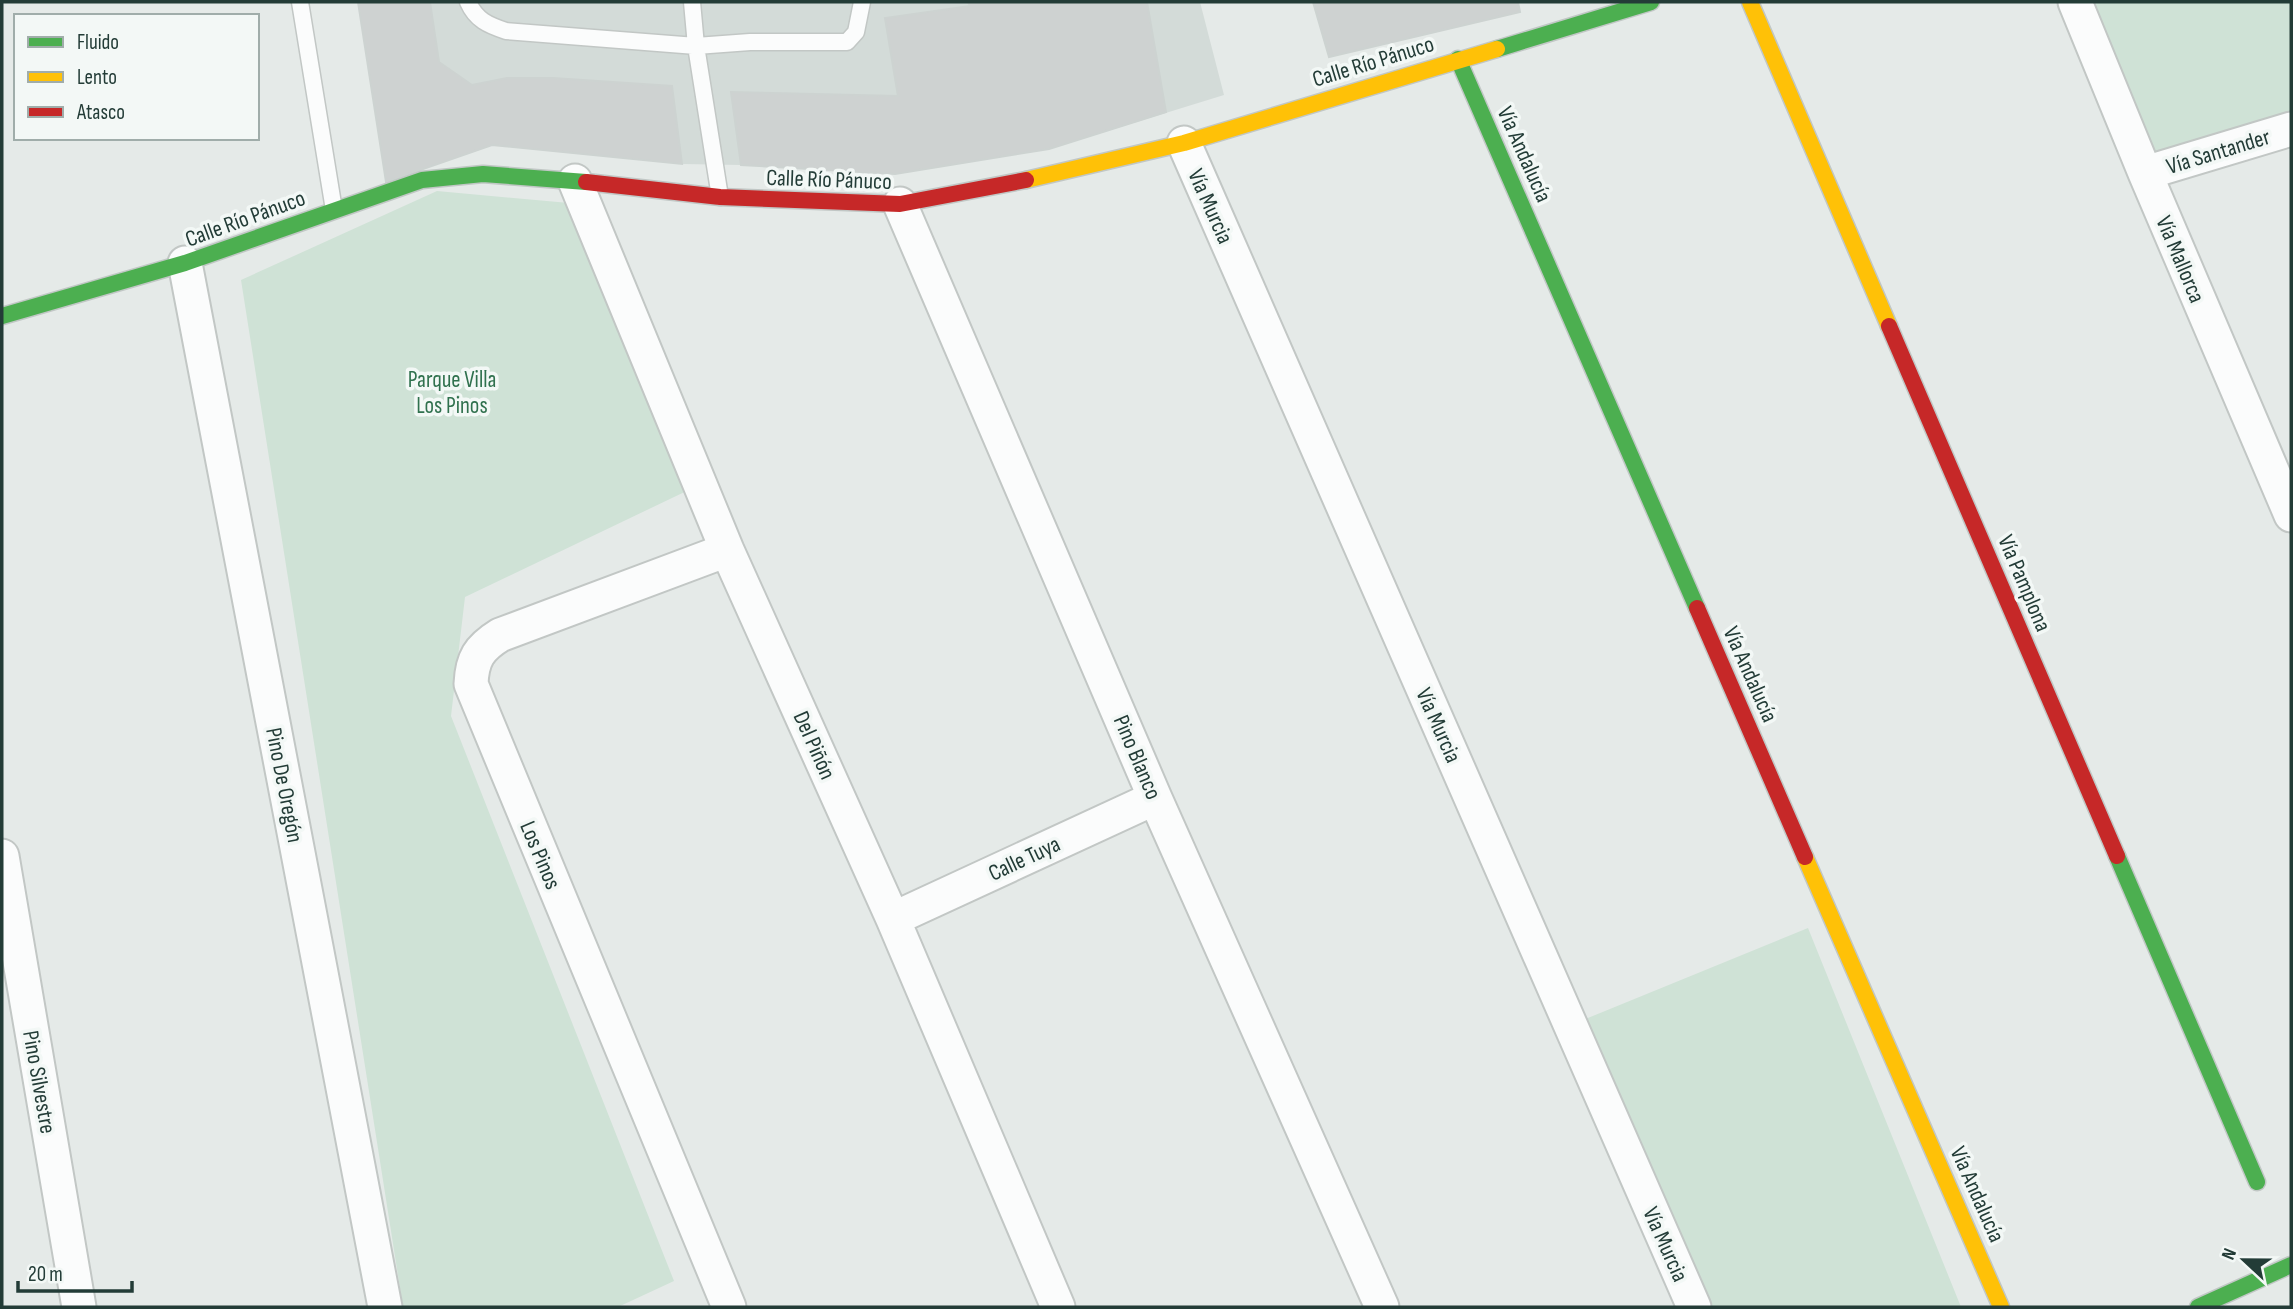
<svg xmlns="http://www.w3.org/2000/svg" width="2293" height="1309" font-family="'Sofia Sans Condensed',sans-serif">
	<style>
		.built { fill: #d3dbd8 }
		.green { fill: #cfe2d6 }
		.building { fill: #ced2d1; stroke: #cdd3d1; stroke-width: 2 }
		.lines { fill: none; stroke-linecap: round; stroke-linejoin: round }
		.lane-casing { stroke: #c2c7c5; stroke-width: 19 }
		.street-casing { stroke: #c2c7c5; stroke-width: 37 }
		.fast-casing { stroke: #c1c7c5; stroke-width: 19 }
		.slow-casing { stroke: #c1c7c5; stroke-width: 19 }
		.jam-casing { stroke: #c1c7c5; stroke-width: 19 }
		.lane { stroke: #fbfcfc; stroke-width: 16 }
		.street { stroke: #fbfcfc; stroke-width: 33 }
		.fast { stroke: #4caf50; stroke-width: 16 }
		.slow { stroke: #ffc107; stroke-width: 16 }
		.jam { stroke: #c62828; stroke-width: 16 }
		.labels { text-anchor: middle; stroke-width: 7; stroke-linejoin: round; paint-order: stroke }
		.street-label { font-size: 23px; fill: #233c37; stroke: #f3f8f6 }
		.park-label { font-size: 23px; fill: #30714e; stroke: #f3f8f6 }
	</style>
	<rect width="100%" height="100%" fill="#e5eae8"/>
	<!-- built -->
	<path class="built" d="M358,2H1200L1224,95L1049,149L895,174L741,165L682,164L492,145L386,182Z"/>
	<!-- green -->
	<path class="green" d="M2085,2H2291V118L2147,163Z
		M437,191L580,204L695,487L465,597L451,716L674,1281L618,1307H403L241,280Z
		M1808,928L1961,1307H1699L1583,1020Z"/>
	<!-- building -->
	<path class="building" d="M358,2H430L439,62L472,85L507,78H553L672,86L682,164L492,145L386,182Z
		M968,2H1147L1166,112L1049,149L895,174L741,165L731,92L898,96L885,18L970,6Z
		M1313,2H1518L1520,12L1329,57Z"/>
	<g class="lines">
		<!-- lane casing -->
		<g class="lane-casing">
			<path id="lane" d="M300,2L334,210
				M468,2C476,20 488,25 506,31L696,46L750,42H847L856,32L862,2
				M692,2L696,46L720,197"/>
		</g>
		<!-- street casing -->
		<g class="street-casing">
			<path id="street" d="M2075,2L2145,173L2291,515
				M1184,143L1694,1307
				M2145,173L2291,129
				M575,181L727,550L893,919L1058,1307
				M900,204L1155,798L1382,1307
				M185,263L385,1307
				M727,550L500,635C479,648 472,659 471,684L729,1307
				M2,856L79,1307
				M893,919L1155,798"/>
		</g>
		<!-- fast casing -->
		<g class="fast-casing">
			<path id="fast" d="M1497,49L1651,2
				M1458,59L1697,608
				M2,316L185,263L422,180L483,174L586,182
				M2117,856L2257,1182
				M2198,1307L2291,1265"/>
		</g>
		<!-- slow casing -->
		<g class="slow-casing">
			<path id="slow" d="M1750,2L1889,326
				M1026,180L1184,143L1497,49
				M1805,857L2001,1307"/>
		</g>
		<!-- jam casing -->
		<g class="jam-casing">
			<path id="jam" d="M586,182L720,197L900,204L1026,180
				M1889,326L2117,856
				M1697,608L1805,857"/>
		</g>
		<!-- lane -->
		<use href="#lane" class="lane"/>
		<!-- street -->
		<use href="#street" class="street"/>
		<!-- fast -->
		<use href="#fast" class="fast"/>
		<!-- slow -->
		<use href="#slow" class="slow"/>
		<!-- jam -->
		<use href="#jam" class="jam"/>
	</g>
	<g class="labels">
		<!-- street labels -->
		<g class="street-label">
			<text transform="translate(1373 61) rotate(-17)" y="8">Calle Río Pánuco</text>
			<text transform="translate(2218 151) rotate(-17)" y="8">Vía Santander</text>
			<text transform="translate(1525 154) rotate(66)" y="8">Vía Andalucía</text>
			<text transform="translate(829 179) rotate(2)" y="8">Calle Río Pánuco</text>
			<text transform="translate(1211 206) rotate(66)" y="8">Vía Murcia</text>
			<text transform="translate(245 218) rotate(-20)" y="8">Calle Río Pánuco</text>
			<text transform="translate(2181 259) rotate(67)" y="8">Vía Mallorca</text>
			<text transform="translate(2025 583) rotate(67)" y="8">Vía Pamplona</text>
			<text transform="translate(1751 674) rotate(66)" y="8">Vía Andalucía</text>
			<text transform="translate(1439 725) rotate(66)" y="8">Vía Murcia</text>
			<text transform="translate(815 745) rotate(66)" y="8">Del Piñón</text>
			<text transform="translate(1138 757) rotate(67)" y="8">Pino Blanco</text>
			<text transform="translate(285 785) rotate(79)" y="8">Pino De Oregón</text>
			<text transform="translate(541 855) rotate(67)" y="8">Los Pinos</text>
			<text transform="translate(1024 858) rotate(-25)" y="8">Calle Tuya</text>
			<text transform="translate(40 1082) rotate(80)" y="8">Pino Silvestre</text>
			<text transform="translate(1978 1194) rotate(66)" y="8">Vía Andalucía</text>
			<text transform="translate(1666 1244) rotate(66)" y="8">Vía Murcia</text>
		</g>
		<!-- park labels -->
		<g class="park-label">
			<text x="452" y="387">Parque Villa<tspan x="452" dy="26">Los Pinos</tspan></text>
		</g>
	</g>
	<!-- border -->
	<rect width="2293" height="1309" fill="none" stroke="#233c37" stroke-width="7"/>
	<!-- legend -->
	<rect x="14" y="14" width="245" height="126" fill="#f3f8f6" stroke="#a0adaa" stroke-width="2"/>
	<rect x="28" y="37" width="35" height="10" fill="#4caf50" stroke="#a0adaa" stroke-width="2"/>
	<text x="77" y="49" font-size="21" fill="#233c37">Fluido</text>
	<rect x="28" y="72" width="35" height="10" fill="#ffc107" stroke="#a0adaa" stroke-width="2"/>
	<text x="77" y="84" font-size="21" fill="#233c37">Lento</text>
	<rect x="28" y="107" width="35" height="10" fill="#c62828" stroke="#a0adaa" stroke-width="2"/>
	<text x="77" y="119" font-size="21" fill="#233c37">Atasco</text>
	<!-- north arrow -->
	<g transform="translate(2244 1260) rotate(292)" stroke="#f3f8f6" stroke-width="5" paint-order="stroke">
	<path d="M0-5L12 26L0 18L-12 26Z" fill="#233c37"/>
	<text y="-10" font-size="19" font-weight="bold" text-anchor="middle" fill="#233c37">N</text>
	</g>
	<!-- scale -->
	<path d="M18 1281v10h114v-10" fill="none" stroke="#233c37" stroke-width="3.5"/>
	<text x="28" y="1281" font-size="21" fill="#233c37" stroke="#f3f8f6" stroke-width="5" paint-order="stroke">20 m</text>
</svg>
